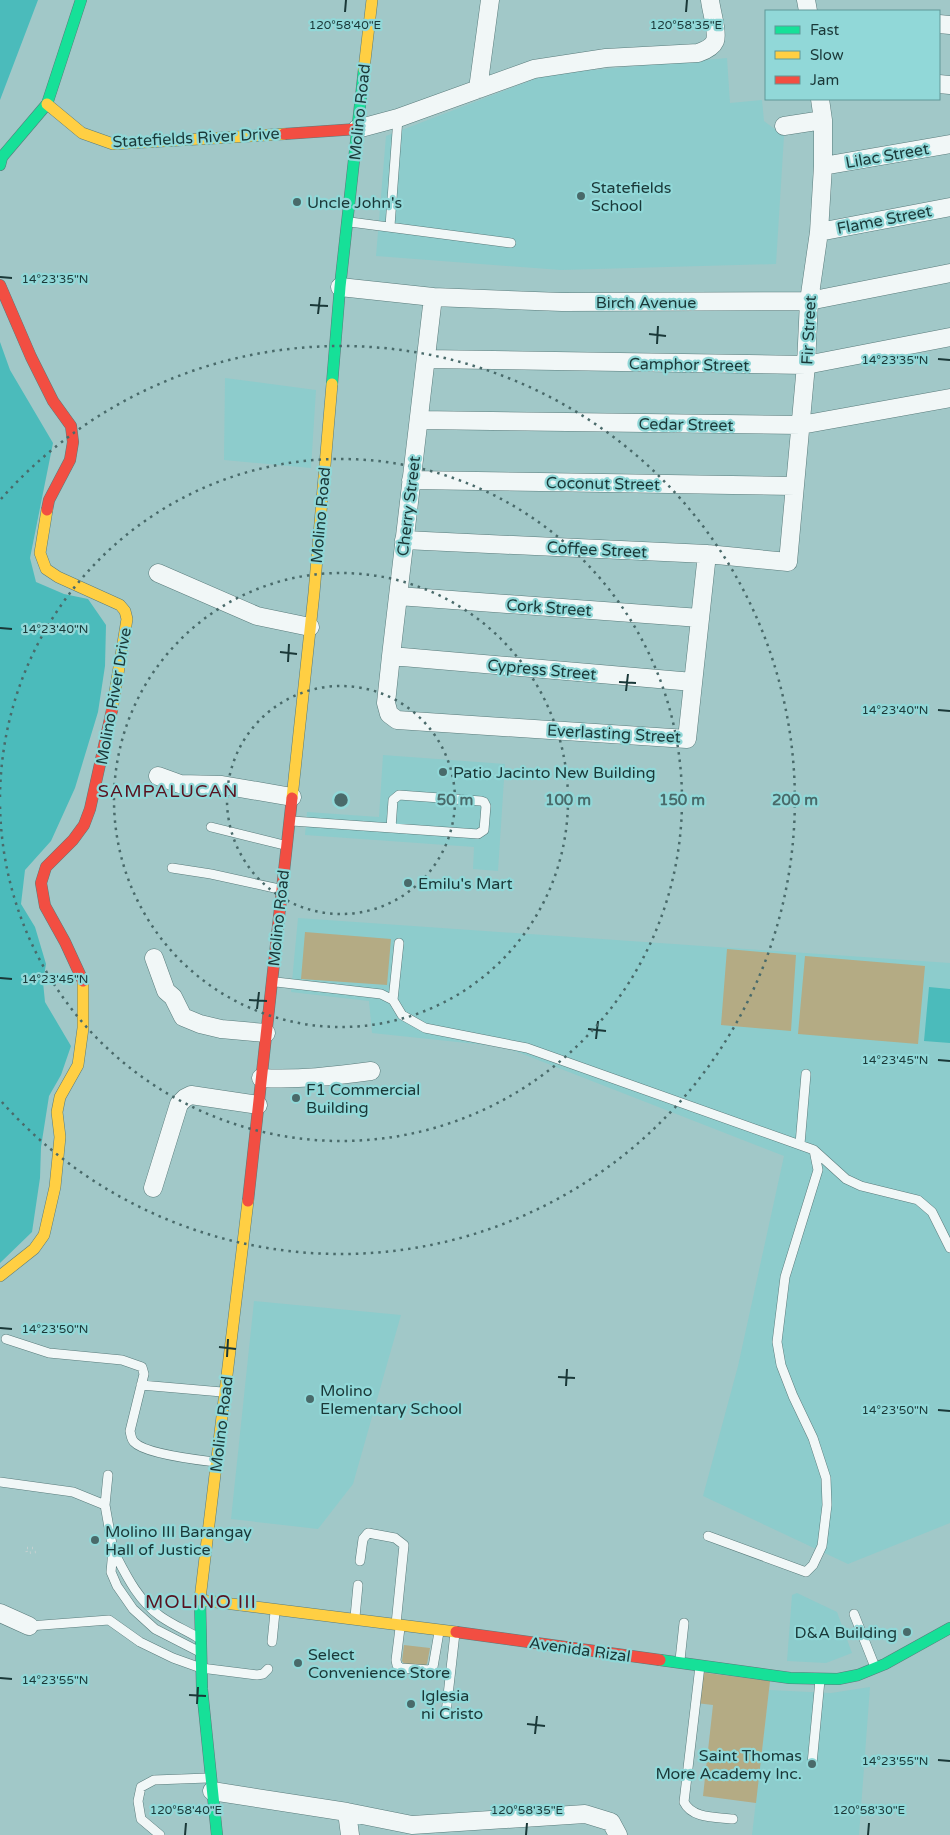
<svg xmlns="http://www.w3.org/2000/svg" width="950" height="1835" font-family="'Varela Round',sans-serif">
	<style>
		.built { fill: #8dcccc }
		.green { fill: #b4ab84 }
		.water { fill: #4bbbbb }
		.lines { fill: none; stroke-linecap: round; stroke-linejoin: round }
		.lane-casing { stroke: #597b7b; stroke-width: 10 }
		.street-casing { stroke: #597b7b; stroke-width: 19 }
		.fast-casing { stroke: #597b7b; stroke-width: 12 }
		.slow-casing { stroke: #597b7b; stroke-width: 12 }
		.jam-casing { stroke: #597b7b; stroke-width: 12 }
		.path { stroke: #c3d0d0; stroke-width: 2.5; stroke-dasharray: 1 4; stroke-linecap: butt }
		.lane { stroke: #f1f7f7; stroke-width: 9 }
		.street { stroke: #f1f7f7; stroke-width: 18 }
		.fast { stroke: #16e098; stroke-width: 11 }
		.slow { stroke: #ffcf43; stroke-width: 11 }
		.jam { stroke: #f24e42; stroke-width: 11 }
		.ticks { fill: none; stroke: #1a3838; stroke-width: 2 }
		.ring { fill: none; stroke: #496a6a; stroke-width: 2.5; stroke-dasharray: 2.5 5 }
		.poi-dot { fill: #496a6a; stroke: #91d8d8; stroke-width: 2 }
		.labels { text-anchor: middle; stroke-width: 4.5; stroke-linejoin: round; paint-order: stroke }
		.street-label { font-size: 16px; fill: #1a3838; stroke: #91d8d8 }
		.poi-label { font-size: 16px; fill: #1a3838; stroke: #91d8d8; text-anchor: start }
		.neighbourhood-label { font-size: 18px; letter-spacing: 1px; fill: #58121f; stroke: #91d8d8 }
		.quarter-label { font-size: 19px; letter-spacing: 1px; fill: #58121f; stroke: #91d8d8 }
		.ticks-label { font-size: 12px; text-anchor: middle; fill: #1a3838; stroke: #91d8d8; stroke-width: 4.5; stroke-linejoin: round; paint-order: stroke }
		.centre { fill: #496a6a; stroke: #91d8d8; stroke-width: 2.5 }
		.ring-label { font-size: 15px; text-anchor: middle; font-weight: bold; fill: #496a6a; stroke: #91d8d8; stroke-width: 4.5; stroke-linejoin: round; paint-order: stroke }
	</style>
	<rect width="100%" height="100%" fill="#a1c8c8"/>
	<!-- built -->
	<path class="built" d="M727,58L730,103L762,100L764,121L784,136L776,264L561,270L376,256L386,136L548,74Z
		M225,378L316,390L311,468L224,460Z
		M383,755L505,764L498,871L473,869L474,847L305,835L307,812L379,817Z
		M298,918L950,963V1523L848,1564L703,1496L738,1366L784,1156L505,1047L372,1033L369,1001L291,992Z
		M254,1301L401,1315L353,1484L318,1529L231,1519Z
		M797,1593L837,1612L852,1653L826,1663L787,1661L792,1595Z
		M870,1687L859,1835H752L769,1690L831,1693Z"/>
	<!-- green -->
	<path class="green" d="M305,932L391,939L387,985L301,979Z
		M727,949L796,955L791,1031L721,1025Z
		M805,956L925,966L918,1044L798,1034Z
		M404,1645L430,1648L427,1664L422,1667L406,1666L402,1661Z
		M699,1672L770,1681L756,1803L703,1796L713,1705L696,1703Z"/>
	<!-- water -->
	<path class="water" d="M0,0H38L0,100Z
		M0,342L10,370L53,443L30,558L36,582L64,594L88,599L106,625L105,666L98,712L75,788L51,841L25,870L21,904L35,927L46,964L43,982L45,1002L71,1046L61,1075L49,1096L41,1147L40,1178L32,1232L0,1263Z
		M929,987L950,989V1043L924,1041Z"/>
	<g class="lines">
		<!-- lane casing -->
		<g class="lane-casing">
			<path id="lane" d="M350,222L511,243
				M390,226L398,118
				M292,821L478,834L484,830L486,806L484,802L481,801L399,795L393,800L391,828
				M211,827L284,845
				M172,868L211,874L279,889
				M399,943L393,1000L402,1015L425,1028L527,1048L814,1150L818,1170L785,1277L777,1342L781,1365L793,1396L813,1438L826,1478L827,1505L822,1546L813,1565L806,1572L708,1536
				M276,982L381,994L393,1000
				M800,1144L806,1074
				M814,1150L846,1179L861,1186L918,1200L932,1212L950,1248
				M6,1339L49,1353L122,1360L142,1367L144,1374L130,1431C131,1435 131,1439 134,1442C145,1454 198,1460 215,1462
				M141,1385L222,1392
				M108,1475L105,1505L113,1550L111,1572L117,1586L133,1609L155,1629L198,1651
				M0,1482L73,1492L105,1505
				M113,1550C126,1575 137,1599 160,1616C171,1624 185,1630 197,1637
				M360,1561L363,1539L368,1533L395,1538L404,1545L396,1624
				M854,1614L875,1667
				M355,1617L358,1585
				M29,1626L109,1620L140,1642L173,1658L201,1668L257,1675L263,1674L268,1669
				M400,1628L396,1660L397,1665L401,1668L430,1670L433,1667L439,1632
				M272,1642L275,1612
				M680,1660L684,1623
				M700,1666L684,1802C692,1819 717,1817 733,1819
				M446,1713L455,1633
				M812,1764L820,1680
				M160,1835L141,1819L138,1801L141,1787L154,1780L208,1778"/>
		</g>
		<!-- street casing -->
		<g class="street-casing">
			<path id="street" d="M806,0L808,11
				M939,24L950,25
				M939,84L950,85
				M478,89L490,0
				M784,126L823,120
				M357,129L398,118L534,69L606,58L698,53C704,51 712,48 715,41C718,32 711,10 710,0
				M823,166L950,144
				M819,232L950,207
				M340,287L433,297L562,302L809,301L950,273
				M433,297L391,656L386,703L389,714L397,720L687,739L707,554
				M426,359L806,365L950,337
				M419,420L801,425L950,398
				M411,480L795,486
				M404,540L707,554L788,562L806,365L809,301L819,232L823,166V120L820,99
				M158,573L257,616L310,627
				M398,596L700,618
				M391,656L693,682
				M158,776L180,784L222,785L292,797
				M154,958L166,991L173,997L183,1017L200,1024L221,1029L266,1033
				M261,1078C299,1080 334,1076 371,1071
				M153,1188L179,1104L185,1098L191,1095L258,1105
				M0,1613L29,1626
				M212,1791L347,1812L412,1825L585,1814L611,1822L618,1835
				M347,1812L350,1835"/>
		</g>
		<!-- fast casing -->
		<g class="fast-casing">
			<path id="fast" d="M0,165L2,157L47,104L81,0
				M332,384L340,287L364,69
				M200,1599L202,1689L217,1835
				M660,1660L790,1678L838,1679L858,1675L885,1664L950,1628"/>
		</g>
		<!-- slow casing -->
		<g class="slow-casing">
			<path id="slow" d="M364,69L372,0
				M47,104L82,133L113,144L284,134
				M47,510L40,553L46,569L58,577L120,605L125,611L127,619L112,710
				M292,798L314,593L332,384
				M0,1276L34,1249L44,1235L55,1187L60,1137L57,1112L60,1097L78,1065L83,1028V981
				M200,1599L248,1201
				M200,1600L456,1632"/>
		</g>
		<!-- jam casing -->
		<g class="jam-casing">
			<path id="jam" d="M284,134L357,129
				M0,285L31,357L53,401L71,426L73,442L70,460L49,500L47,510
				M83,981L65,942L45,906L41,883L46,867L73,840L84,825L90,809L112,710
				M248,1201L292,798
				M456,1632L660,1660"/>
		</g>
		<!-- path -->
		<path class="path" d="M33,1548H26L27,1553L36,1552"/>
		<!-- lane -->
		<use href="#lane" class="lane"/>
		<!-- street -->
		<use href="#street" class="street"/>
		<!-- fast -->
		<use href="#fast" class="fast"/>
		<!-- slow -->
		<use href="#slow" class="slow"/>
		<!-- jam -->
		<use href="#jam" class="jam"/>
	</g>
	<!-- ticks -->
	<path class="ticks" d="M345,12L346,0M686,12L687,0M0,277L12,278M310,305L328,306M318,314L320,297M649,334L666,336M657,344L658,326M938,359L950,360M0,628L12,629M280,652L297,654M288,662L289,644M619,682L636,683M626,691L628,674M938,710L950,711M0,978L12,979M249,1000L267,1001M257,1009L259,992M588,1029L606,1031M596,1039L598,1021M938,1060L950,1061M0,1328L12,1329M219,1347L236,1349M227,1357L228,1339M558,1377L575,1378M566,1386L567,1369M938,1410L950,1411M0,1678L12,1679M189,1695L206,1696M197,1704L198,1687M527,1724L545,1726M535,1734L537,1716M938,1760L950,1761M185,1835L186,1823M526,1835L527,1823M868,1835L869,1823"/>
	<!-- distance rings -->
	<g class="ring">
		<circle cx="341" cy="800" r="114"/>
		<circle cx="341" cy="800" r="227"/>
		<path d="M0 797A341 341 0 1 1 0 803"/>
		<path d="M1 499A454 454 0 1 1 1 1101"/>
	</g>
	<!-- markers -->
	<g class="poi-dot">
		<circle cx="581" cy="196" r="5"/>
		<circle cx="297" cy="202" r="5"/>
		<circle cx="443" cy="772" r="5"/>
		<circle cx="408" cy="883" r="5"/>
		<circle cx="296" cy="1098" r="5"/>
		<circle cx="310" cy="1399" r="5"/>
		<circle cx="95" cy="1540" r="5"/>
		<circle cx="907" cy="1632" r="5"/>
		<circle cx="298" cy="1663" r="5"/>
		<circle cx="411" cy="1704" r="5"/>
		<circle cx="812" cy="1764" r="5"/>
	</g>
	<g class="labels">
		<!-- street labels -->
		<g class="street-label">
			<text transform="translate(359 112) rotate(-84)" y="6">Molino Road</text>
			<text transform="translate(196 137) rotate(-3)" y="6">Statefields River Drive</text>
			<text transform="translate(887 155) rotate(-10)" y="6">Lilac Street</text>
			<text transform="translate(884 219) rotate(-11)" y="6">Flame Street</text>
			<text x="646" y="308">Birch Avenue</text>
			<text transform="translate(808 330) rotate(-87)" y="6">Fir Street</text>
			<text transform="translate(689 364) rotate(1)" y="6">Camphor Street</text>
			<text transform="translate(686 424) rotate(1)" y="6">Cedar Street</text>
			<text transform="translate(603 483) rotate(1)" y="6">Coconut Street</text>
			<text transform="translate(408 506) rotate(-83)" y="6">Cherry Street</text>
			<text transform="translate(320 515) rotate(-85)" y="6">Molino Road</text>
			<text transform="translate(597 549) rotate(3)" y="6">Coffee Street</text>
			<text transform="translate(549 607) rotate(4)" y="6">Cork Street</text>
			<text transform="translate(542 669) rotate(5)" y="6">Cypress Street</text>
			<text transform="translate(113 696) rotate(-80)" y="6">Molino River Drive</text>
			<text transform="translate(614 733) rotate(3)" y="6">Everlasting Street</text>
			<text transform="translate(278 918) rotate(-84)" y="6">Molino Road</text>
			<text transform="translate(221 1424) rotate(-83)" y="6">Molino Road</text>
			<text transform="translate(580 1649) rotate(8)" y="6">Avenida Rizal</text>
		</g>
		<!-- poi labels -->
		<g class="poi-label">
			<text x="591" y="193">Statefields<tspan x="591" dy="18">School</tspan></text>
			<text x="307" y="208">Uncle John's</text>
			<text x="453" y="778">Patio Jacinto New Building</text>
			<text x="418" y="889">Emilu's Mart</text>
			<text x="306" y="1095">F1 Commercial<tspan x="306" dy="18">Building</tspan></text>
			<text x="320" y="1396">Molino<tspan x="320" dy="18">Elementary School</tspan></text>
			<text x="105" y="1537">Molino III Barangay<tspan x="105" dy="18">Hall of Justice</tspan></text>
			<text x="897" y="1638" text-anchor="end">D&amp;A Building</text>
			<text x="308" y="1660">Select<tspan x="308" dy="18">Convenience Store</tspan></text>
			<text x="421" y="1701">Iglesia<tspan x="421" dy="18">ni Cristo</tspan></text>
			<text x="802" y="1761" text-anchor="end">Saint Thomas<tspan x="802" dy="18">More Academy Inc.</tspan></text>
		</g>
		<!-- neighbourhood labels -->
		<g class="neighbourhood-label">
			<text x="168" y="797">SAMPALUCAN</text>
		</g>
		<!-- quarter labels -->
		<g class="quarter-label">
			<text x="201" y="1608">MOLINO III</text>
		</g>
	</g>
	<g class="ticks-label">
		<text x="345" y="29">120°58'40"E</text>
		<text x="686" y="29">120°58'35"E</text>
		<text x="55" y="283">14°23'35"N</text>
		<text x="895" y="364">14°23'35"N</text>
		<text x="55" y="633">14°23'40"N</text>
		<text x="895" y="714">14°23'40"N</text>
		<text x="55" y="983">14°23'45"N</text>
		<text x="895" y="1064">14°23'45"N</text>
		<text x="55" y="1333">14°23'50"N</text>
		<text x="895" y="1414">14°23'50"N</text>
		<text x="55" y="1684">14°23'55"N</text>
		<text x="895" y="1765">14°23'55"N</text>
		<text x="186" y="1814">120°58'40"E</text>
		<text x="527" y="1814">120°58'35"E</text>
		<text x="869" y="1814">120°58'30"E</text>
	</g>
	<circle cx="341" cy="800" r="8" class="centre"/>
	<g class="ring-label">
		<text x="455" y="805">50 m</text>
		<text x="568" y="805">100 m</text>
		<text x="682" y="805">150 m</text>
		<text x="795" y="805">200 m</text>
	</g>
	<!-- legend -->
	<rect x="765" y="10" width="175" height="90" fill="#91d8d8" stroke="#619898"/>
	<rect x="775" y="26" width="25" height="8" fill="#16e098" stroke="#619898"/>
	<text x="810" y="35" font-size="15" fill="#1a3838">Fast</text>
	<rect x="775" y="51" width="25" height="8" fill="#ffcf43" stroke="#619898"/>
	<text x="810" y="60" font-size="15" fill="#1a3838">Slow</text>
	<rect x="775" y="76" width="25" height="8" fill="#f24e42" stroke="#619898"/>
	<text x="810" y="85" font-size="15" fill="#1a3838">Jam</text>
</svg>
